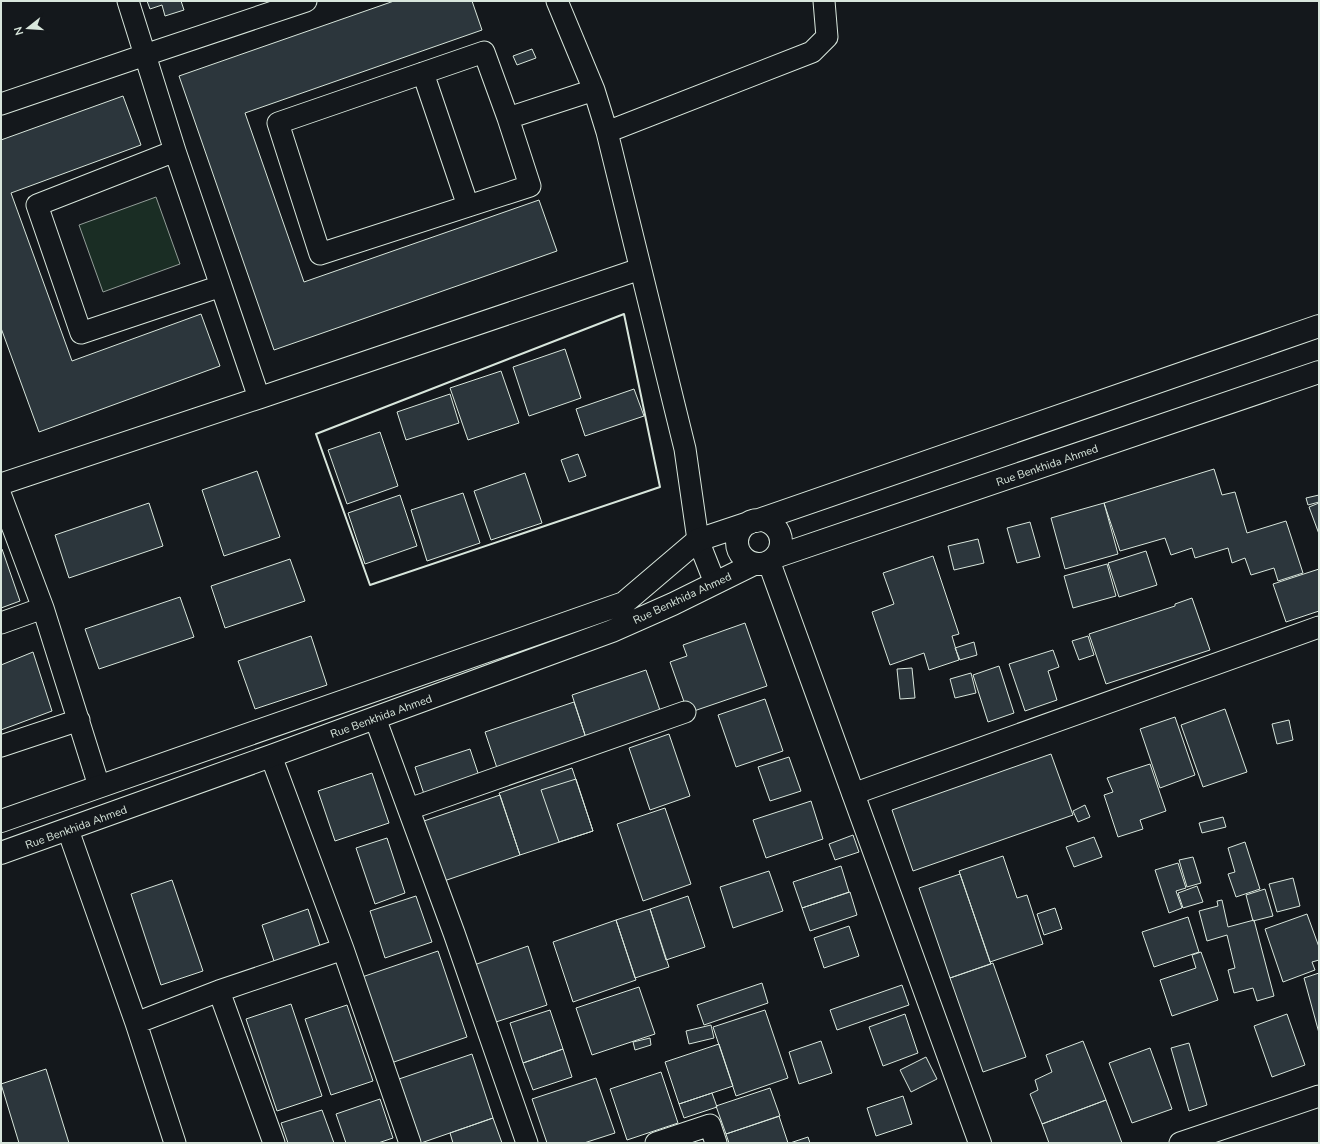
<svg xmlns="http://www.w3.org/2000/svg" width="1320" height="1144" font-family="'Nunito Sans',sans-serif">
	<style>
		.park { fill: #1a2d24; stroke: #939e99 }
		.building { fill: #2c363c; stroke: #d8e6dc }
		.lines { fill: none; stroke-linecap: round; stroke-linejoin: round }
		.street-casing { stroke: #d8e6dc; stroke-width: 23 }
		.secondary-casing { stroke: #d8e6dc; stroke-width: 24 }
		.street { stroke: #14181c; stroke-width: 21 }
		.secondary { stroke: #14181c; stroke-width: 22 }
		.wall { stroke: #d8e6dc; stroke-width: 2 }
		.labels { text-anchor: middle; stroke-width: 3; stroke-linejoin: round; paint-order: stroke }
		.street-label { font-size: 11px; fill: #d8e6dc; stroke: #14181c }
	</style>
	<rect width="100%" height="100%" fill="#14181c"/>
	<!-- park -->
	<path class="park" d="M156,197L180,264L103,292L79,225Z"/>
	<!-- building -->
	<path class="building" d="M147,1H181L184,10L165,16L162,5L150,9Z
		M394,1H472L482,30L245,113L304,282L539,200L557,251L274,350L179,76Z
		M532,49L536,58L517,65L513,56Z
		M123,96L141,145L11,193L72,361L201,314L220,366L39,432L1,328V140Z
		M565,349L581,398L529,416L513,367Z
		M501,371L519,423L468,440L450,388Z
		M634,389L644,416L585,436L576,409Z
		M450,394L459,423L406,440L397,412Z
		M380,432L398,486L347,504L328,450Z
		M578,454L586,476L569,482L561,460Z
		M1214,469L1222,495L1235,492L1247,533L1286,521L1303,573L1278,581L1274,568L1251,575L1245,558L1232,563L1228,548L1195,558L1192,548L1171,555L1165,538L1120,551L1104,503Z
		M257,471L280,537L224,556L202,490Z
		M525,473L542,523L491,540L474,491Z
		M463,493L480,543L427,561L411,510Z
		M400,495L417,546L365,564L348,513Z
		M1319,495V502L1308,505L1306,498Z
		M149,503L163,546L69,578L55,535Z
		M1104,503L1118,554L1065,569L1051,518Z
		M1319,503V534L1309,507Z
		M1030,522L1040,557L1017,563L1007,528Z
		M978,539L984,563L954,570L948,546Z
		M2,549L20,601L1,608V550Z
		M1146,551L1157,585L1119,597L1108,563Z
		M933,556L959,634L952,636L959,660L929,670L924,653L890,665L872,612L894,604L883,573Z
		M290,559L305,601L225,628L211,586Z
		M1107,564L1116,596L1073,608L1064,576Z
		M1319,569V611L1286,622L1273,584Z
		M180,597L194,637L99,669L85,629Z
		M1192,598L1210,650L1106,684L1089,634L1175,606V604Z
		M745,623L767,686L688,713L670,662L687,656L683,645Z
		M311,636L327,685L255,709L238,661Z
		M1088,636L1094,655L1079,660L1072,641Z
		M974,642L977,655L960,660L955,648Z
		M1053,650L1059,667L1048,671L1057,700L1025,711L1009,664Z
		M33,652L52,711L1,730V665Z
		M999,666L1014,713L988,722L973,675Z
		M912,668L915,698L900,699L897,669Z
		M646,670L662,716L587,741L572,695Z
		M971,673L976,693L955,698L950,679Z
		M765,699L783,751L736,767L718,715Z
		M574,702L587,741L498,771L485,732Z
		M1225,709L1247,772L1203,787L1181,725Z
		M1175,717L1195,775L1160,788L1140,729Z
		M1289,720L1293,740L1277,744L1272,724Z
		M669,734L690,796L650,810L629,748Z
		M470,749L479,776L424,794L415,767Z
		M1051,754L1073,815L913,871L892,810Z
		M789,757L801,791L770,801L758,767Z
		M1150,764L1166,811L1140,820L1143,829L1118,837L1104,795L1113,792L1107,778Z
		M572,768L593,831L520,855L499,793Z
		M372,773L389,823L335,841L318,791Z
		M576,779L593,831L559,842L541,790Z
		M500,795L520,855L441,882L421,822Z
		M811,801L823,839L766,858L753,820Z
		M1085,805L1090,817L1078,822L1073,811Z
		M665,808L691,884L643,901L617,824Z
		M1223,817L1226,827L1202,833L1199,823Z
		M853,835L859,852L835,860L829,844Z
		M1094,837L1102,857L1074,867L1066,847Z
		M387,838L405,893L375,904L356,848Z
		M1245,842L1260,889L1236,897L1228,874L1235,872L1228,848Z
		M1003,856L1017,898L1027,895L1043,944L990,962L959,871Z
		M1193,857L1201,883L1187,887L1179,860Z
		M1178,863L1186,888L1176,891L1182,908L1169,913L1155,870Z
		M841,866L849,892L802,908L793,882Z
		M769,871L783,911L733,928L720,887Z
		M960,874L991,964L950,978L919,888Z
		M1293,878L1300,906L1277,912L1269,884Z
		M172,880L203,971L161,985L131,894Z
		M1197,886L1203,902L1183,908L1178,893Z
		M1265,889L1273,916L1253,921L1246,895Z
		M850,892L857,915L810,931L802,908Z
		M416,896L432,942L385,958L370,911Z
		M688,896L705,947L666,960L650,909Z
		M1222,900L1228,927L1254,920L1274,996L1257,1001L1253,988L1234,993L1228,970L1235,968L1227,935L1207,941L1199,911L1218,906L1217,901Z
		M1055,908L1062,929L1044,935L1037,914Z
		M308,909L322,952L276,967L262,925Z
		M650,909L669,967L635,978L616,920Z
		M1307,914L1319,947V960L1312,962L1315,970L1283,982L1265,929Z
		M1188,917L1199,952L1154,967L1142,932Z
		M616,920L636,980L573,1002L553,942Z
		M849,926L859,956L824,968L814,938Z
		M528,946L547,1005L493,1023L474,965Z
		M438,951L467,1037L391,1063L362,977Z
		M1201,952L1218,1000L1172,1016L1160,980L1196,968L1192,955Z
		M993,963L1026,1057L983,1072L950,978Z
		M1319,973V1033L1304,978Z
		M762,983L768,1003L704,1025L697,1005Z
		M902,985L909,1005L837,1030L830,1010Z
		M639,987L655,1034L592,1055L576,1008Z
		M291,1004L322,1096L277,1111L246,1019Z
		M347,1005L373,1081L331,1095L305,1019Z
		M550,1010L563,1049L523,1063L510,1023Z
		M765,1010L788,1078L736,1096L713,1027Z
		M905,1014L918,1053L883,1066L869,1027Z
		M1287,1014L1305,1065L1272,1077L1254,1026Z
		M711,1025L714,1038L689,1044L686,1031Z
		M650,1038L651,1045L635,1050L633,1042Z
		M821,1041L832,1073L799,1084L789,1052Z
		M1083,1041L1106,1100L1042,1124L1030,1094L1038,1090L1035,1080L1052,1072L1046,1055Z
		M1189,1043L1207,1105L1189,1111L1171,1048Z
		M719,1044L733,1086L679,1104L665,1062Z
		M1150,1048L1172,1109L1132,1123L1109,1063Z
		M563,1049L572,1077L533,1090L523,1063Z
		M472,1054L493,1118L421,1143L399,1079Z
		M926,1057L937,1079L911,1092L900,1070Z
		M46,1069L69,1143H19L1,1084Z
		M661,1072L678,1123L627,1140L610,1089Z
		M596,1078L615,1133L584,1143H547L532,1099Z
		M770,1088L780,1116L726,1134L716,1106Z
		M712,1093L717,1107L684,1118L679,1104Z
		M903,1096L912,1124L876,1136L867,1108Z
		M380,1099L393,1138L378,1143H346L336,1114Z
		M1106,1100L1122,1143H1049L1042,1124Z
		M322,1110L334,1143H288L281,1123Z
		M779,1116L788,1143H729L726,1134Z
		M493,1118L502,1143H453L450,1133Z
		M808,1137L810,1143H790Z"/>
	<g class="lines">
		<!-- street casing -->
		<g class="street-casing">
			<path id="street" d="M128,1L145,55L306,1
				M557,1L594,90L607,132L685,449L698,540L715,583
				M423,73L468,206
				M1,104L145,55L175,151
				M508,118L484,52L278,123L320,254L530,186L508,118L594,90
				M607,132L812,52L827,37L824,1
				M221,286L175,151L37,205L81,333L221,286L259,398L640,269
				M1,484L259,398
				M1,496L43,608L99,786
				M1,623L43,608
				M375,718L454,933L527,1143
				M1,746L79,720
				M271,756L343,949L410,1143
				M853,794L1319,627
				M409,809L685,712
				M68,830L136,1023L175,1143
				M219,991L274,1143
				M136,1023L219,991L343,949
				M656,1143L710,1125L716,1143
				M1180,1143L1319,1096"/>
		</g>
		<!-- secondary casing -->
		<g class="secondary-casing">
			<path id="secondary" d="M737 542a22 22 0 1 1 44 0a22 22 0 1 1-44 0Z
				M756,521L1319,326
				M775,557L1319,372
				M769,562L980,1143
				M1,821L624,603L698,540L749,523
				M1,853L271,756L612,631L673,604L754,564"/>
		</g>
		<!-- street -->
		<use href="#street" class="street"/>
		<!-- secondary -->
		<use href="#secondary" class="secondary"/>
		<!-- wall -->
		<path class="wall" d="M624,314L660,487L370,585L316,434Z"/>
	</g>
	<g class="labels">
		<!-- street labels -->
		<g class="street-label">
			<text transform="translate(1047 465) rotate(-19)" y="4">Rue Benkhida Ahmed</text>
			<text transform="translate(682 598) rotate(-25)" y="4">Rue Benkhida Ahmed</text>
			<text transform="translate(381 716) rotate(-20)" y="4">Rue Benkhida Ahmed</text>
			<text transform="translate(76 827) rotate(-20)" y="4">Rue Benkhida Ahmed</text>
		</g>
	</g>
	<!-- border -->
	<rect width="1320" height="1144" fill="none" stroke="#d8e6dc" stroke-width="4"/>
	<!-- north arrow -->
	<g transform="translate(28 28) rotate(253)" stroke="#14181c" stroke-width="3" paint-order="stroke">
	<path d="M0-3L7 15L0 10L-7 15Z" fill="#d8e6dc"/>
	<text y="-6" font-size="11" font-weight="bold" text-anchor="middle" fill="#d8e6dc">N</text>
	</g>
</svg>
